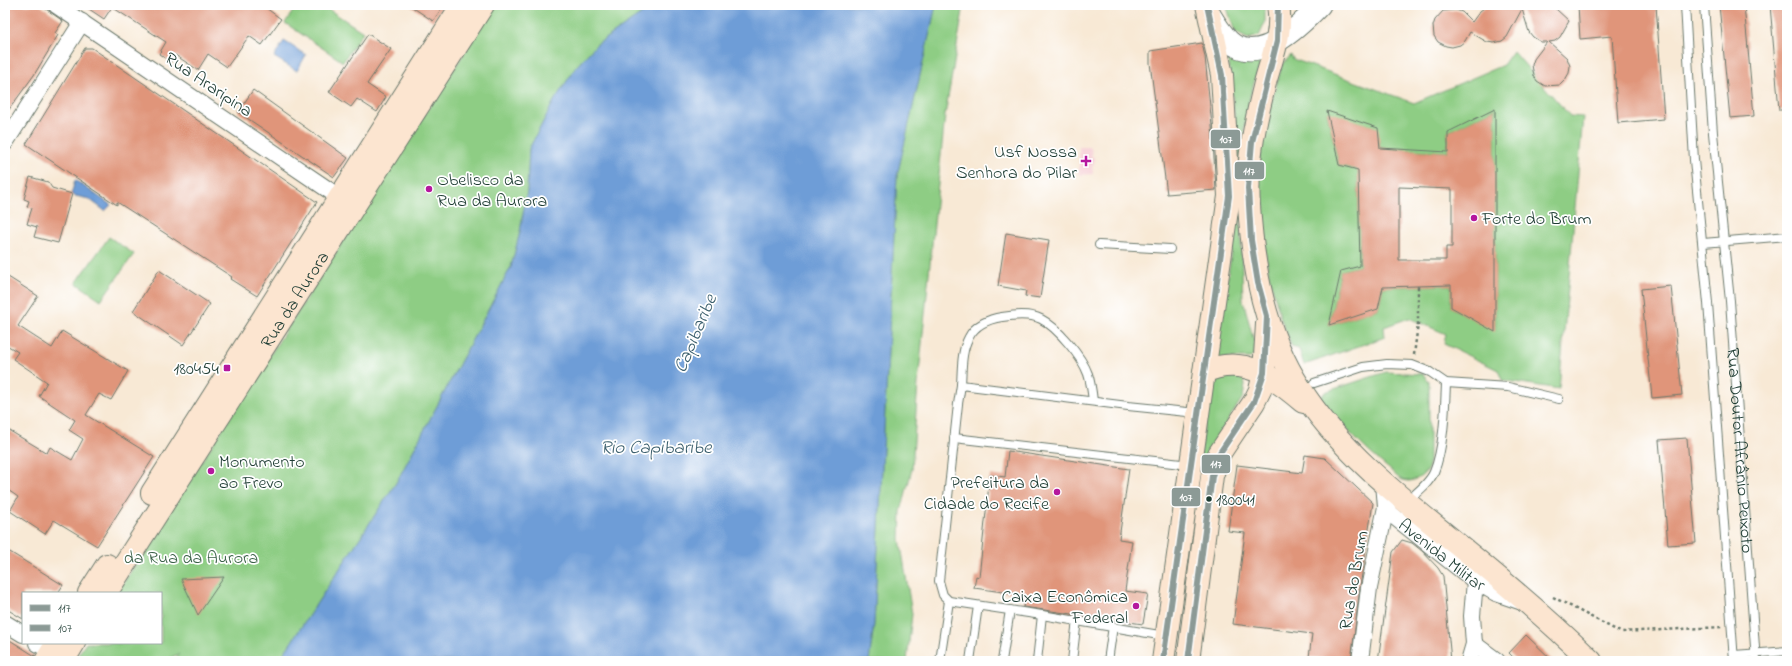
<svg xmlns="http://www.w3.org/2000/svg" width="1792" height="666" font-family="'Indie Flower',sans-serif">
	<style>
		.built { fill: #f6cfd5 }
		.green { fill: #8ecd84; stroke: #56855c; fill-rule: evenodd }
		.water { fill: #6e9dd7; stroke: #466d86 }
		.building { fill: #e0957a; fill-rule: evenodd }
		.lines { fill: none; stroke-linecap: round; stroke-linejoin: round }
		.service-casing { stroke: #6b796c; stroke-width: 10 }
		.minor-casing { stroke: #6b796c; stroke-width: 18 }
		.tertiary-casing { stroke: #6b796c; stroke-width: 23 }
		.secondary-casing { stroke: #6b796c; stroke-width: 24 }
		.path { stroke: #6b796c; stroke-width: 2.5; stroke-dasharray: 3 3; stroke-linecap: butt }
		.service { stroke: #fff; stroke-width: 8 }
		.minor { stroke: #fff; stroke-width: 16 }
		.tertiary { stroke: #fff; stroke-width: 21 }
		.secondary { stroke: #fce5d0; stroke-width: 22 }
		.bus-1-casing { stroke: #fff; stroke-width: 9 }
		.bus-2-casing { stroke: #fff; stroke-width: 9 }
		.bus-1 { stroke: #8c9a96; stroke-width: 6 }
		.bus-2 { stroke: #8c9a96; stroke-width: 6 }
		.poi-dot { fill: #b5179e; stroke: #fff; stroke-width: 1.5 }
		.bus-dot { fill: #1f3d34; stroke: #fff; stroke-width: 1.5 }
		.labels { text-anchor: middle; stroke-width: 3.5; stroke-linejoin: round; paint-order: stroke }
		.bus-label { font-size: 17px; fill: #1f3d34; stroke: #fff; text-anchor: start }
		.street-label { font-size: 18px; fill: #1f3d34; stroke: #fff }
		.poi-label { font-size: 18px; fill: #1f3d34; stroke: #fff; text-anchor: end }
		.park-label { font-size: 18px; fill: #3b6148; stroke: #fff }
		.water-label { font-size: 19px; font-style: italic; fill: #3b5f6d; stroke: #fff }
		.line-badge { stroke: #fff; stroke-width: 1.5 }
		.badge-label { font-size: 11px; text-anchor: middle; font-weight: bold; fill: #fff }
	</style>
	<rect width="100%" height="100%" fill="#fff"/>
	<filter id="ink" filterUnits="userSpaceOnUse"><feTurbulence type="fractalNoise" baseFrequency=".025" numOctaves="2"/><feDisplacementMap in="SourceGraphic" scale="8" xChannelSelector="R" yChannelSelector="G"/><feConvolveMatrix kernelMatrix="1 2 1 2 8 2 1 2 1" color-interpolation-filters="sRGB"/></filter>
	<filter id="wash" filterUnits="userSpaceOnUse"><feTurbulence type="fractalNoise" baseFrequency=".012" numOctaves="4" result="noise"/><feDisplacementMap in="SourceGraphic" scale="16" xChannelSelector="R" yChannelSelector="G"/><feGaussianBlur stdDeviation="0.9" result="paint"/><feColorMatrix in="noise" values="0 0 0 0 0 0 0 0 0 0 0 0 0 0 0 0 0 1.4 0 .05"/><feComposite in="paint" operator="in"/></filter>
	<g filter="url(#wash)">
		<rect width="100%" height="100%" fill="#f8e9d5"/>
		<!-- built -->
		<path class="built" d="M1079,147H1091L1092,157H1094V165H1092L1093,174L1079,175Z"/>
		<!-- green -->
		<path class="green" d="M297,5H322L363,32L343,62L285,23Z
			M495,5H655L596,45L576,67L554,101L529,149L527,191L520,232L511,267L396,483L279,661H175L179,654L170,658L168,661H74L86,643H161V593H117Z
			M936,5H964L945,115L918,383L912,469L901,511L900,539L912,614L907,661H869L874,624L897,176Z
			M1226,5H1265V23L1259,36L1248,39L1235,32Z
			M1513,51L1570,116L1583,117L1559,389L1502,380L1498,370L1444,344L1446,334L1409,318L1384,327L1385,337L1304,365L1299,349L1292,347L1280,316L1269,275L1260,218L1259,194L1260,143L1282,65L1291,55L1293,59L1414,103L1503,65ZM1495,109V331L1451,307V285L1383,287L1378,309L1329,325L1341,271L1360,266L1358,170L1339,165L1327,112L1377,128L1380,148L1448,152V132Z
			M1230,52L1262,57L1250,96L1244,128L1240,213L1243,300L1255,345L1254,354L1251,358H1215L1240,199L1241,179L1228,54Z
			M109,237L134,254L101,300L76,283Z
			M1386,372L1423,374L1429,381V466C1426,475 1413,484 1403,480C1397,478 1393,472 1388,468C1363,448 1340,424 1321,398L1325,392Z
			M1243,375L1245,385L1243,397L1213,444L1193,563L1186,561L1210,385L1216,377Z"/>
		<!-- water -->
		<path class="water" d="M655,5H936L897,176L874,624L869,661H279L396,483L511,267L520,232L527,191L529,149L554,101L576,67L596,45Z
			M284,41L306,55L297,71L274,57Z
			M75,180L111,205L105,211L89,199L71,195Z"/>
		<g id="blocks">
			<!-- building -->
			<path class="building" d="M5,5H40L63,21L55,33L58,35L34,75L5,115Z
				M83,5H262L281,19L262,45L249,36L227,67L208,54L198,70L175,55L171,62L159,54L166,42L112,7L104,19Z
				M409,5H444L433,21Z
				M1488,5L1550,6L1556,9L1569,21L1560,37L1555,41L1549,42L1567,58L1570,66L1569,73L1565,80L1560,85L1545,86L1537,81L1534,76L1532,65L1534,59L1547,42H1541L1533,37L1529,32L1522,9L1507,37L1502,41L1494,43L1487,42L1470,32L1465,41L1460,45L1452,47L1446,46L1438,42L1434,36L1433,26L1435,20L1443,11L1456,10L1462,12L1472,22L1480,11Z
				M1578,5H1656L1664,119L1618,123L1612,36L1580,39Z
				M1719,5H1744L1754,116L1730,118Z
				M1770,5H1787V110H1779Z
				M368,34L391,49L367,84L386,97L377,112L357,99L351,107L329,92Z
				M1202,43L1205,57L1212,126L1216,190L1167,194L1150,63V51Z
				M85,48H92L317,202L257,296L230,279L232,277L117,202V205L26,144Z
				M253,90L348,158L334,177L238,112Z
				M1495,109V332L1451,307V285L1383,287L1378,309L1329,325L1341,271L1360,266L1358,170L1339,165L1327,111L1378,128L1380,148L1448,152V132ZM1399,187L1452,189V247H1446V260H1399Z
				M30,177L48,182L52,188L72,194L58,243L34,237L37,227L27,224L32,208L27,207L29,201L24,199Z
				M1006,233L1049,240L1040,298L1025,296L1026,291L998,286Z
				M159,270L210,304L183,345L133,311Z
				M5,275L38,296L18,326L52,348L62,331L128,371L111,400L99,394L86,415L154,457L97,546L54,520L45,534L10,511L18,497L5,488V428L47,453L50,447L72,460L83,439L69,430L75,420L39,396L47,382L13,359L18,352L5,344Z
				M1671,286L1682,395L1652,398L1641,289Z
				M1687,438L1696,543L1668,545L1659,440Z
				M1008,451L1129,469L1119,539L1132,541L1125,591L1148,594L1143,624L1023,607L1025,595L974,588L976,576L979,577L990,475L1005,477Z
				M1305,455L1325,458L1373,503L1360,587L1351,661L1309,657L1312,634L1233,624L1245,533L1228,531L1237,465L1302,473Z
				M1402,540L1412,543L1422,551L1438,568L1443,576L1451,661H1378L1393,552Z
				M5,549L63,585L58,593H23V619L5,608Z
				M224,577L198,615L181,579Z
				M1526,635L1553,661H1517L1509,653Z
				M5,637L35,656L34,661H5Z"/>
		</g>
	</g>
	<g filter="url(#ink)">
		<use href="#blocks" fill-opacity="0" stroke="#6b796c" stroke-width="1"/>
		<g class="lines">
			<!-- service casing -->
			<g class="service-casing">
				<g id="service">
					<path d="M1685,5L1694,160L1708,303L1734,661"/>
					<path id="s1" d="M1704,5L1713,133L1730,301L1756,661"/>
					<path d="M1703,243L1787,236"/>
					<path d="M1099,245L1170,249"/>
					<path d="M1314,383L1363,367L1387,364L1412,365L1430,372L1446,383L1508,387L1559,399"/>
					<path d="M961,385C962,370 961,351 969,337C975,325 989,319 1002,317C1014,315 1029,313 1041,319C1057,327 1082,357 1088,374C1091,383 1092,392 1093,401"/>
					<path d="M954,438L1190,465"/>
					<path d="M1406,502C1415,494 1429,484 1434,472C1444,448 1445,409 1446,383"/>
					<path d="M1165,636L1042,615L949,601L943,595L939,581L958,404L961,385L1128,406L1197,413"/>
					<path d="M1734,655L1787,651"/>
					<path d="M940,661L949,601"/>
					<path d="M970,661L978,606"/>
					<path d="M1002,661L1010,610"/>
					<path d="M1037,661L1042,615"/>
					<path d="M1072,661L1077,620"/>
					<path d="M1108,661L1113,626"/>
				</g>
			</g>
			<!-- minor casing -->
			<g class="minor-casing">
				<g id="minor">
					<path d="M56,5L339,197"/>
					<path d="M5,143L82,22"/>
					<path id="s2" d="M1386,507L1391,514L1475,581L1496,593L1522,602"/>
					<path d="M5,623L23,634"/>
					<path d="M37,643L52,652"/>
					<path d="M1474,644L1497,661"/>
					<path d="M1360,661L1369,588L1386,507L1384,483"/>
					<path d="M1469,661L1474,644L1472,616L1475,581"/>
				</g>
			</g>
			<!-- tertiary casing -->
			<g class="tertiary-casing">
				<path id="tertiary" d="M1209,13C1215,23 1221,33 1229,41C1258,68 1301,25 1320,5"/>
			</g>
			<!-- secondary casing -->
			<g class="secondary-casing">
				<g id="secondary">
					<path d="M1278,5C1283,32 1272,57 1265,83C1255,123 1246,164 1249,205C1253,269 1265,334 1300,388C1339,450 1399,497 1455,542C1502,580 1548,619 1591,661"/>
					<path d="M1204,372C1243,354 1274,377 1303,402"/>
					<path d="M152,493L462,5"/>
					<path d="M89,593L107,565"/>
					<path id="s3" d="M106,593L483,5"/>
					<path d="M46,661L57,643"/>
					<path d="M63,661L74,643"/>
					<path d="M1163,661L1229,196L1222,75L1207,5"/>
					<path d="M1188,661L1212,476L1219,454L1254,402L1260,390L1264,373L1267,324"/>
				</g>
			</g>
			<!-- path -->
			<path class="path" d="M1414,355L1418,324V286
				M1553,597L1620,632L1723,627"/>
			<!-- service -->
			<use href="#service" class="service"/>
			<!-- minor -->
			<use href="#minor" class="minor"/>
			<!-- tertiary -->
			<use href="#tertiary" class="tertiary"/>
			<!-- secondary -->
			<use href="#secondary" class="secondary"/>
			<!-- bus-1 casing -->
			<g class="bus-1-casing">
				<path id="bus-1" d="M1188,661L1212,476L1219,454L1254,402L1264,373L1267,316L1258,283L1251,240L1248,188L1252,142L1277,41L1278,5"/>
			</g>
			<!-- bus-2 casing -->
			<g class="bus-2-casing">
				<path id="bus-2" d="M1163,661L1229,196L1222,75L1207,5"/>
			</g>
			<!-- bus-1 -->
			<use href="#bus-1" class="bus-1"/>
			<!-- bus-2 -->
			<use href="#bus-2" class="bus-2"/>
		</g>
	</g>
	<!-- markers -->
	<g class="poi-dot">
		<path d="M1084 155h4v4h4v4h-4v4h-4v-4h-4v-4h4z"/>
		<circle cx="429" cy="189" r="4"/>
		<circle cx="1474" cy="218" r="4"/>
		<rect x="223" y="364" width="8" height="8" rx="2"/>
		<circle cx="211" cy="471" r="4"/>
		<circle cx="1057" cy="492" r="4"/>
		<circle cx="1136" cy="606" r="4"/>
	</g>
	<circle class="bus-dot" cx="1209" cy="499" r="3.5"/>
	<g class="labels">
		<!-- bus labels -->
		<g class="bus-label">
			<text x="1216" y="505">180041</text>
		</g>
		<!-- street labels -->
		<g class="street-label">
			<text transform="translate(209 84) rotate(34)" y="6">Rua Araripina</text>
			<text dy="6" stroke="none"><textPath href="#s3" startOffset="349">Rua da Aurora</textPath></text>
			<text dy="6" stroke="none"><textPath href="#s1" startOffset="447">Rua Doutor Afrânio Peixoto</textPath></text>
			<text dy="6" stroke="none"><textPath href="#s2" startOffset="74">Avenida Militar</textPath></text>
			<text transform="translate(1353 580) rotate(-80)" y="6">Rua do Brum</text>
		</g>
		<!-- poi labels -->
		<g class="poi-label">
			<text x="1077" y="157">Usf Nossa<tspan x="1077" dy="21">Senhora do Pilar</tspan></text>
			<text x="437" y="185" text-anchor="start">Obelisco da<tspan x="437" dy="21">Rua da Aurora</tspan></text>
			<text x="1482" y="224" text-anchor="start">Forte do Brum</text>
			<text x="219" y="374">180454</text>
			<text x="219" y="467" text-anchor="start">Monumento<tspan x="219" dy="21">ao Frevo</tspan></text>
			<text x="1049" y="488">Prefeitura da<tspan x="1049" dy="21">Cidade do Recife</tspan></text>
			<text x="1128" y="602">Caixa Econômica<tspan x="1128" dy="21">Federal</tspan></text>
		</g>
		<!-- park labels -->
		<g class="park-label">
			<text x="191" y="563">da Rua da Aurora</text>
		</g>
		<!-- water labels -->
		<g class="water-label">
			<text transform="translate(694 333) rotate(-67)" y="7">Capibaribe</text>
			<text x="656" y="453">Rio Capibaribe</text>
		</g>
	</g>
	<g class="line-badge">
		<rect x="1210" y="129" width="31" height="20" rx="4" fill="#8c9a96"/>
		<rect x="1234" y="161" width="31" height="19" rx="4" fill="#8c9a96"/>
		<rect x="1201" y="454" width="30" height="20" rx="4" fill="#8c9a96"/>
		<rect x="1171" y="487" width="30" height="20" rx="4" fill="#8c9a96"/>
	</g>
	<g class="badge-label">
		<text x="1226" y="143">107</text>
		<text x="1249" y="175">117</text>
		<text x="1216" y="468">117</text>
		<text x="1186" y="501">107</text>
	</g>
	<!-- margin -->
	<rect width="1792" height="666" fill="none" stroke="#fff" stroke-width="20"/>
	<!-- legend -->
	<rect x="22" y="592" width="140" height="52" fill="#ffffff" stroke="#a5b1ae"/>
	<rect x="30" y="605" width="20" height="6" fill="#8c9a96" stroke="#a5b1ae"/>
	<text x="58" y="612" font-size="12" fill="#1f3d34">117</text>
	<rect x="30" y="625" width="20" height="6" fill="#8c9a96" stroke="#a5b1ae"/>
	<text x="58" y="632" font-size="12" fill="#1f3d34">107</text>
</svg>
